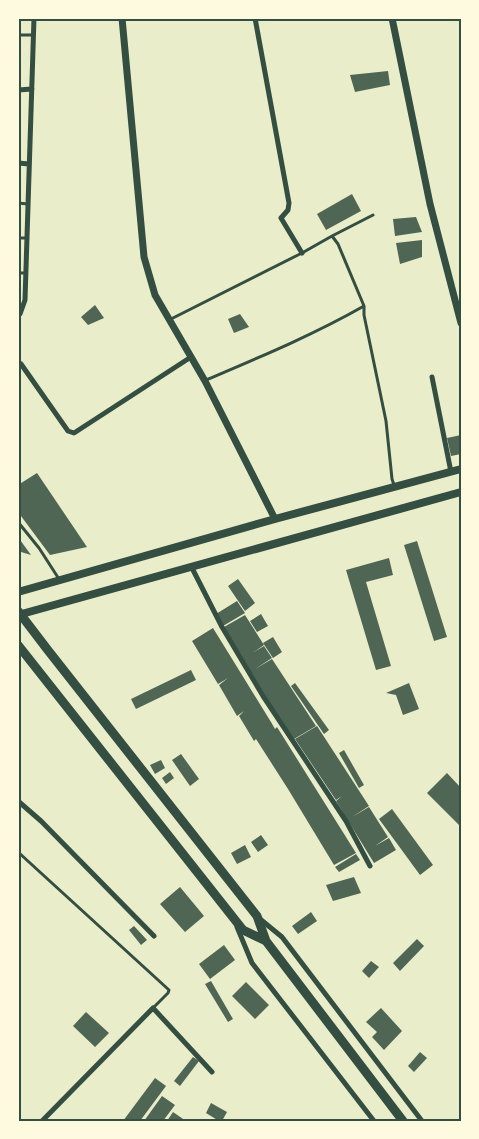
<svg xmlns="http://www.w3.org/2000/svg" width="479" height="1139" font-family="Rubik,sans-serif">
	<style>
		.building { fill: #4f6655 }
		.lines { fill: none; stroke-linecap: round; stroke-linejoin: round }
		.service { stroke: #344e41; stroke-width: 3 }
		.minor { stroke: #344e41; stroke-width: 5 }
		.tertiary { stroke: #344e41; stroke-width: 7 }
		.primary { stroke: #344e41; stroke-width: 8 }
		.trunk { stroke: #344e41; stroke-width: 9 }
		.neatline { fill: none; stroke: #344e41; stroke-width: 2 }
	</style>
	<rect width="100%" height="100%" fill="#e9edc9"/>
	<!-- building -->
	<path class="building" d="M388,71L390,85L355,92L350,75Z
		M352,194L361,211L326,230L317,214Z
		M416,217L422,232L395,236L393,219Z
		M422,240V257L400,264L396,243Z
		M95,305L104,318L88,325L81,317Z
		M240,314L249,327L234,333L228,319Z
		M461,435V454L451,456L447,438Z
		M37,473L87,547L50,555L18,512V485Z
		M18,537L31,555L18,551Z
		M417,541L447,637L434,641L404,545Z
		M389,558L393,575L366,582L391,666L376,670L346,570Z
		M238,579L255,603L245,611L228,586Z
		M237,601L245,613L223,626L216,614Z
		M261,614L268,626L257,632L250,621Z
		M245,615L264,645L254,652L264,646L272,658L255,669L272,659L316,726L294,739L269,702L224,627Z
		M213,628L271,722L261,728L271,722L275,729L277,727L356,853L334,865L288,789L256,739L254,741L239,716L244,711L237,716L219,685L228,678L218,684L192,641Z
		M273,637L282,652L273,658L263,643Z
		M191,670L196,680L136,709L131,699Z
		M295,683L329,730L324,734L291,686Z
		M409,683L419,709L403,715L396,695L386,693Z
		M317,726L369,806L352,817L369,807L388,837L375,846L389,838L396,850L374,863L336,801L342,796L336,800L295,739Z
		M344,750L364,785L359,788L339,753Z
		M181,754L199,779L190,786L172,760Z
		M161,760L165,768L155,774L150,765Z
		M170,772L174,778L166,784L162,778Z
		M447,773L461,788V827L427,793Z
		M392,809L433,865L420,875L379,819Z
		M261,835L268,845L258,852L251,842Z
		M245,845L251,857L237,864L231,853Z
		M356,854L360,860L339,872L335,867Z
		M354,877L361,893L333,901L326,885Z
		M180,887L204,916L185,932L160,904Z
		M311,912L317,921L298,934L292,926Z
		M134,926L147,940L141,945L129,930Z
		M417,939L424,946L400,971L393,963Z
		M224,945L235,960L210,979L199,964Z
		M371,961L379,967L369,978L362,971Z
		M211,981L233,1019L228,1022L205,984Z
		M246,982L269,1005L255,1019L232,996Z
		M381,1008L402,1031L384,1050L372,1037L377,1032L366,1022Z
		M86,1012L109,1033L95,1047L73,1026Z
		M420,1052L427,1058L414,1072L408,1066Z
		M193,1057L199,1061L180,1086L174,1081Z
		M155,1078L166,1086L140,1121H123Z
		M162,1096L175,1105L163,1121H144Z
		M211,1103L227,1112L222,1121H219L206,1113Z
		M173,1112L186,1121H167Z"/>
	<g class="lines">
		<!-- service -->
		<path class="service" d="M18,35H34
			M18,203L28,204
			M18,238H27
			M18,273H26
			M364,306L338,244L332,236L373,215
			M171,319L302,253L332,236
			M206,380C260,357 313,335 364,306V315L386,421L392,479L394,485
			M18,522L39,548L59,579
			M18,852L169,990L168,993L153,1008"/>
		<!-- minor -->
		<path class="minor" d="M255,18L289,203L288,210L281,218L302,253
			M18,90L32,89
			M18,163L29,164
			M18,315L20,314L25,300L34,18
			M21,364L68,431L74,433L191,357
			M432,377L451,472
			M191,566L222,627L263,696L346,821L370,866
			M18,801L41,821L154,936
			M260,919L282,937L422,1121
			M237,927L252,963L374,1121
			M42,1121L153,1008L212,1072"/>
		<!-- tertiary -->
		<path class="tertiary" d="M122,18L144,257L155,295L205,381L275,519
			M392,18L430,204L461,323"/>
		<!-- primary -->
		<path class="primary" d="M18,592L275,519L461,469
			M18,615L461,492"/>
		<!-- trunk -->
		<path class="trunk" d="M18,611L47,649L257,916L266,941L403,1121
			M18,645L243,930L266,941"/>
	</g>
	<!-- border -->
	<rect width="479" height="1139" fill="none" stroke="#fefae0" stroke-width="39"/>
	<rect x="20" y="20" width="440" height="1100" class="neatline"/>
</svg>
